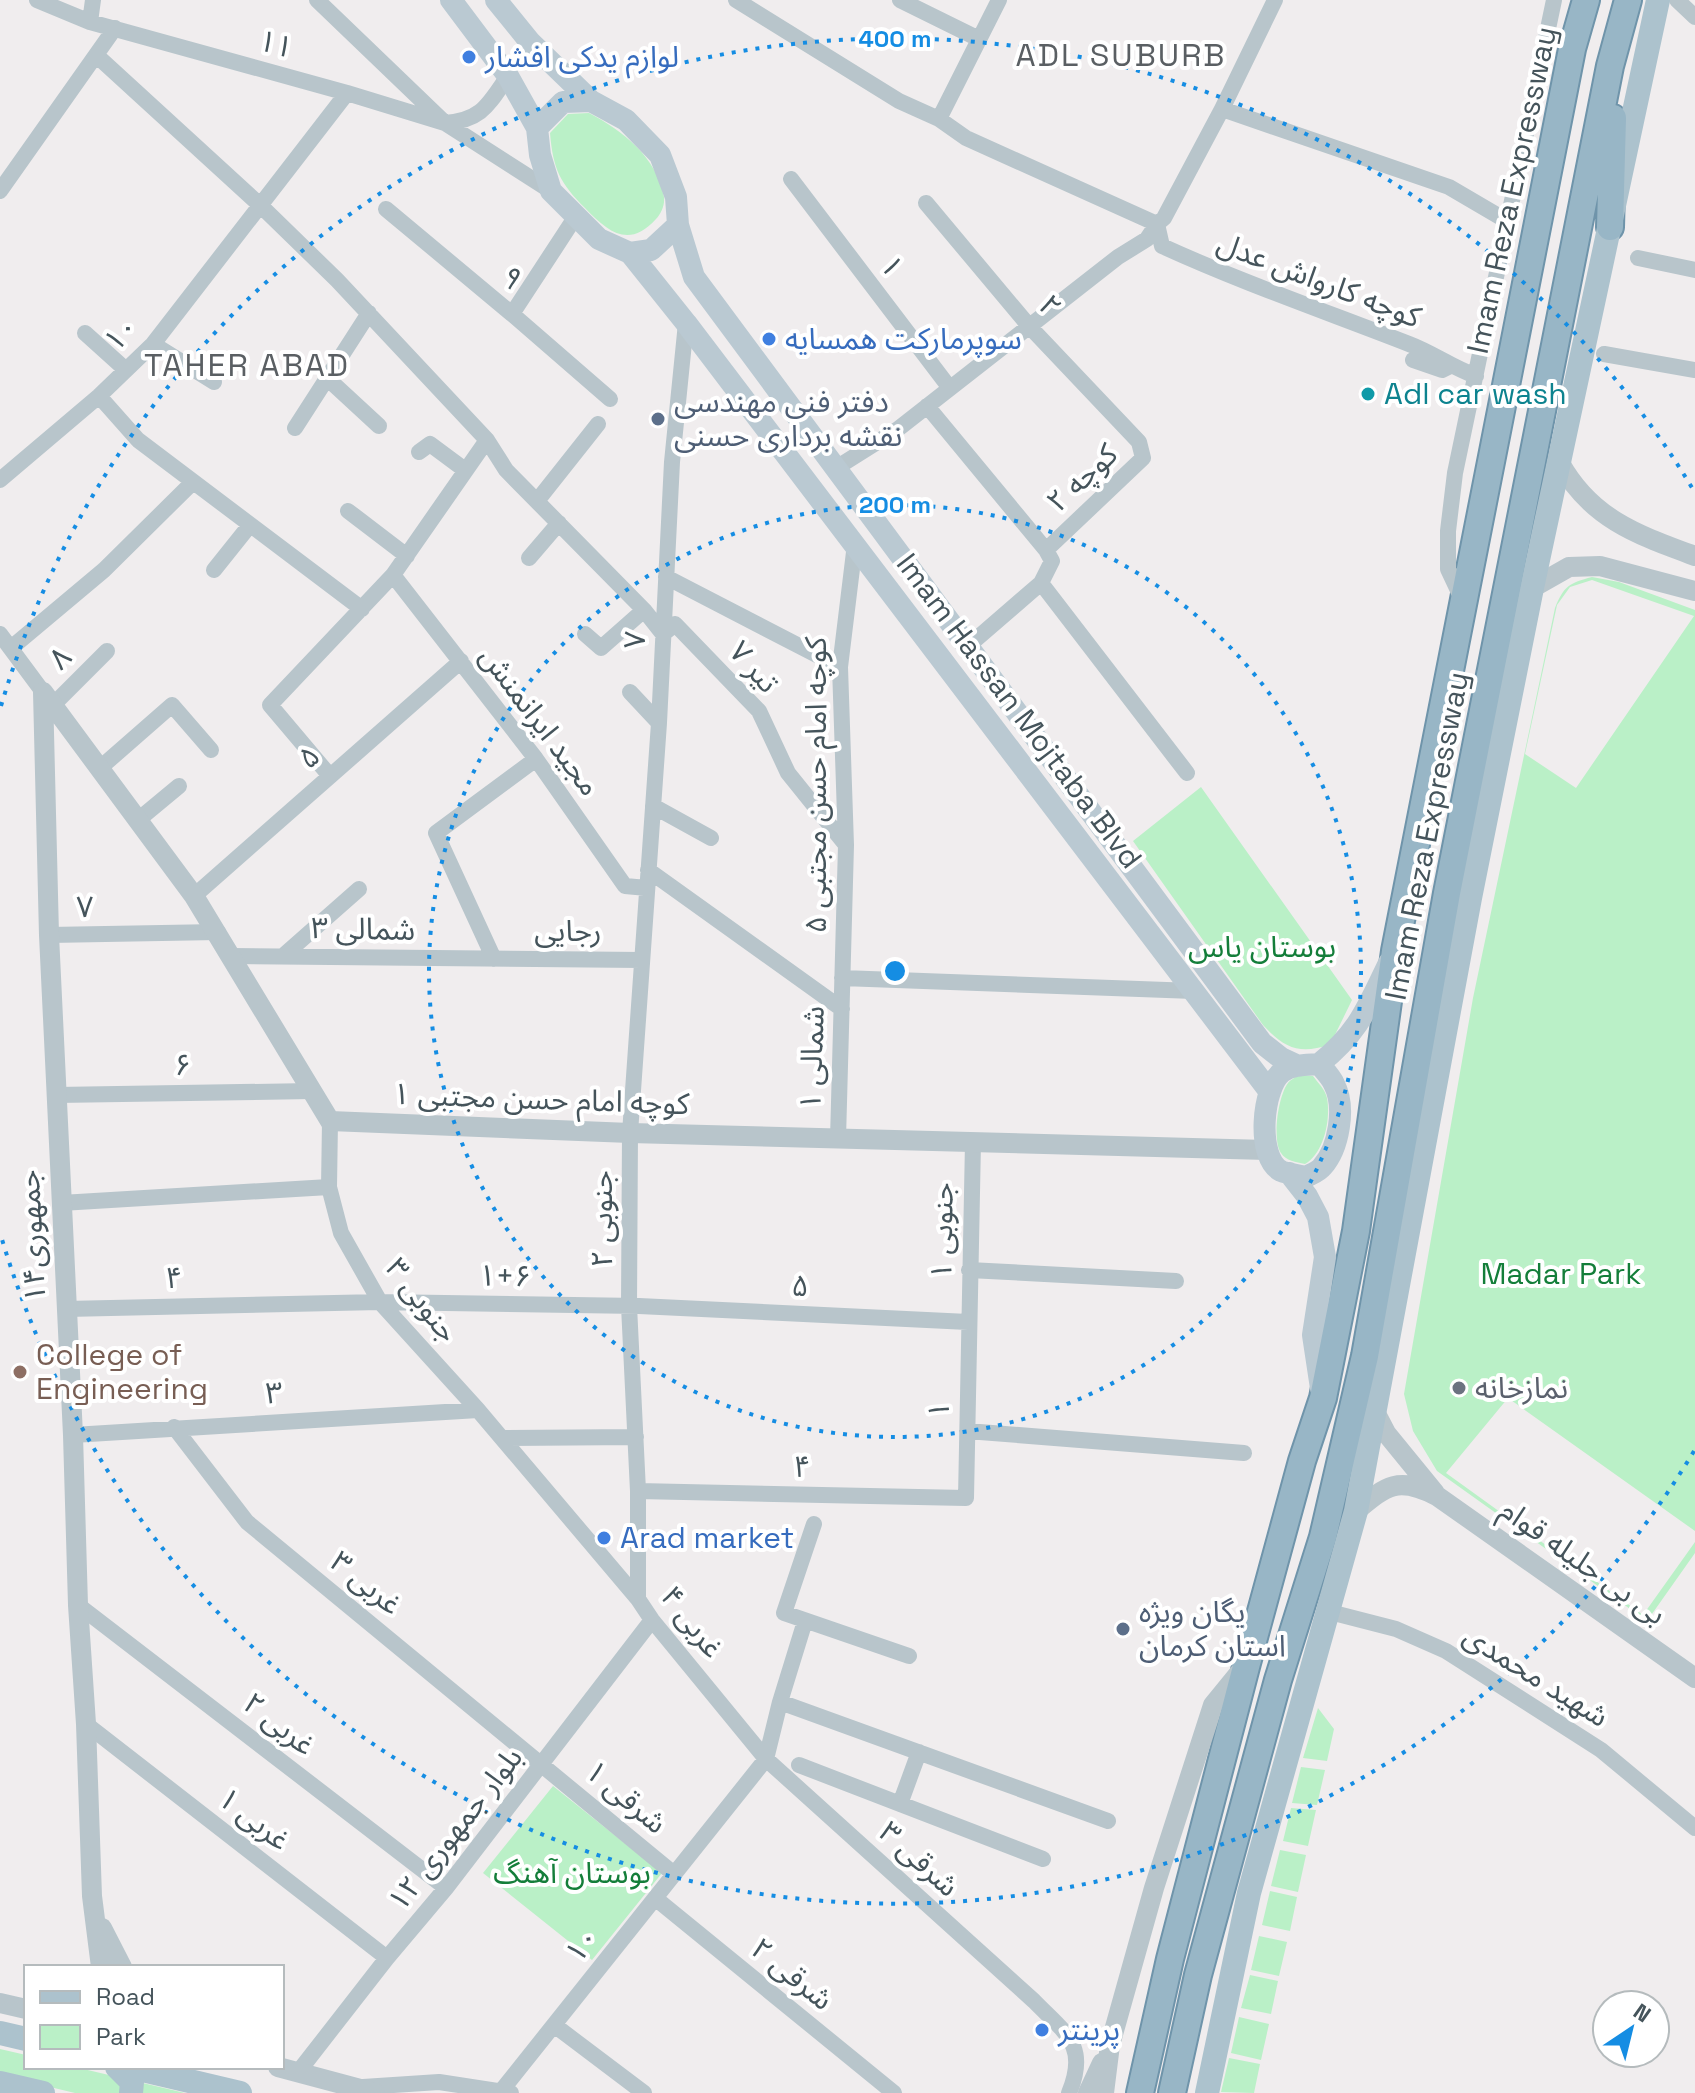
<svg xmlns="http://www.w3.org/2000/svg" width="1695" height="2093" font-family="'Space Grotesk','Noto Sans Arabic',sans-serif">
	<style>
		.green { fill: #baf0c7; fill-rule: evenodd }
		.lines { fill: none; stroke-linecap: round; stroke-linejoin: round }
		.trunk-casing { stroke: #6f94aa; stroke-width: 30 }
		.minor { stroke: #b8c5cb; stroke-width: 16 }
		.tertiary { stroke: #b8c5cb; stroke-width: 20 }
		.secondary { stroke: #bac9d2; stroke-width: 22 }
		.primary { stroke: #acc2cd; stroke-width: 24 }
		.trunk { stroke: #98b6c6; stroke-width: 26 }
		.ring { fill: none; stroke: #158de3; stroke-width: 4; stroke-dasharray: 4 8 }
		.shop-dot { fill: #3f7fe0; stroke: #fff; stroke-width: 3 }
		.culture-dot { fill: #0f9aa8; stroke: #fff; stroke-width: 3 }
		.service-dot { fill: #5c6f8a; stroke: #fff; stroke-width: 3 }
		.education-dot { fill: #8d6e63; stroke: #fff; stroke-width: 3 }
		.worship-dot { fill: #6b7280; stroke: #fff; stroke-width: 3 }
		.labels { text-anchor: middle; stroke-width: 8; stroke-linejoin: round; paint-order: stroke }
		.street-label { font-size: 30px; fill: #45545b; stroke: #fff }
		.shop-label { font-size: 30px; fill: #366cbe; stroke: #fff; text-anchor: start }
		.culture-label { font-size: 30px; fill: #0d838f; stroke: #fff; text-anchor: start }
		.service-label { font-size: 30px; fill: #4e5e75; stroke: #fff; text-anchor: start }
		.park-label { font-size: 30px; fill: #147e3a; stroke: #fff }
		.education-label { font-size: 30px; fill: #785e54; stroke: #fff; text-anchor: start }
		.worship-label { font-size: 30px; fill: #5b616d; stroke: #fff; text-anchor: start }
		.neighbourhood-label { font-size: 32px; letter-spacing: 2px; fill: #5a5f63; stroke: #fff }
		.centre { fill: #158de3; stroke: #fff; stroke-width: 4 }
		.ring-label { font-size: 24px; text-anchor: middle; font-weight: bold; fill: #158de3; stroke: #fff; stroke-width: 8; stroke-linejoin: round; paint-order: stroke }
	</style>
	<rect width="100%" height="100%" fill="#f0edee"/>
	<!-- green -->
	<path class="green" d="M589,113C623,131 656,156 664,197C665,205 661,214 656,219C629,249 608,232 585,208C560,183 553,169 550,133L568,114Z
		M1592,577L1619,582L1695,610V1531L1508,1398L1446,1473L1643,1615L1695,1542V1553L1647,1621L1437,1471L1413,1431L1404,1394L1473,998L1555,608C1564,586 1569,583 1592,577ZM1592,580L1694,616L1576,788L1525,754L1557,605L1570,587Z
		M1201,787L1352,1000L1330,1045C1299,1054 1285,1049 1263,1025L1133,841Z
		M1299,1075L1313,1076C1318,1083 1325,1089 1327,1098C1331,1119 1324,1153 1305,1164C1296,1162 1286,1161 1281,1153C1272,1140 1278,1096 1288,1083C1290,1080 1296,1077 1299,1075Z
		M1318,1708L1334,1729L1327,1761L1303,1758Z
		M1301,1767L1325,1770L1317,1805L1292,1803Z
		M553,1786L662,1873L592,1960L483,1873Z
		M1291,1808L1316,1810L1308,1846L1283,1841Z
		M1280,1850L1306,1855L1298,1892L1271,1886Z
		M1270,1891L1297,1897L1290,1931L1262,1925Z
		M1259,1936L1287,1942L1279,1976L1251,1970Z
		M1250,1975L1278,1981L1271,2014L1241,2008Z
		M1239,2017L1269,2024L1261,2060L1231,2053Z
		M0,2049L26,2055V2067H75L185,2093H75L0,2075Z
		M1229,2058L1260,2064L1254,2093L1221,2092Z"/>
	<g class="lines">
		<!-- trunk casing -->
		<g class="trunk-casing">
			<path id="trunk" d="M1610,227L1613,118
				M1140,2093L1170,1959L1247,1663L1302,1461L1323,1398L1356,1231L1395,951L1572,49L1586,0
				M1172,2093L1198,1975L1278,1680L1323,1537L1365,1356L1447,893L1610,66L1628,0"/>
		</g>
		<!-- minor -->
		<path class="minor" d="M37,0L90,22L347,93L445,123L551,191
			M317,0L443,121
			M736,0L899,101L939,119L966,138L1157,224L1162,246C1243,283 1327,312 1409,344C1433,353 1453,368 1476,376
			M900,0L979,39
			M1677,0L1695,17
			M90,22L93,0
			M96,55L261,206L337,280L487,440L506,470L644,610L663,634L675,624L759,711L788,773L846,845
			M1222,109L1449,187L1507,221
			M939,119L999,0
			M445,123C482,120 488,105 508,76
			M791,179L949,387
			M0,191L115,28
			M926,203L1029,326L1139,442L1143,458L1046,550
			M386,209L512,314L576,216
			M1638,258L1695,270
			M512,314L610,399
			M85,333L126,370
			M153,344L214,382
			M1604,354L1695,370
			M1413,360L1442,370L1450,366
			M327,378L379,426
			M99,396L138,440L362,609
			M927,406L1046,550L1052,561L1041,583L967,647
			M295,428L369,313
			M419,452L430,444L465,470
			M836,468L898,429L1118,257L1147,239L1157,224L1164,218L1222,109L1275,0
			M0,480L99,396L153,344L347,93
			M537,501L598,424
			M348,511L407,556
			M529,558L559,523
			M214,570L250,525
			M393,575L536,759L625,886L647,888
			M666,577L840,667
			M1041,583L1187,773
			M1463,601L1448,569V531L1455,473L1554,0
			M0,634L43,692
			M585,634L601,648L644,610
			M11,648L104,570L193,482
			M630,692L659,723
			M53,705L107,651
			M100,768L172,705L211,750
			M330,776L270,705L393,575L487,440
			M653,806L711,838
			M138,820L179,786
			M648,870L842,1009
			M194,896L461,661
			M49,935L218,932
			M231,956L642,960
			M283,956L359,889
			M494,959L436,833L536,759
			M842,978L1194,991
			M56,1095L312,1091
			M330,1121L329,1187L341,1233L380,1302L478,1410L638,1599L652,1620L766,1759L1034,2001C1065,2033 1089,2045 1069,2093
			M838,1139L846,845L840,667L855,544
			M61,1203L329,1187
			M969,1270L1176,1281
			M66,1309L380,1302L639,1306L968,1322
			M174,1427L247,1522L674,1874
			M967,1431L1244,1453
			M73,1435L478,1410
			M502,1438L636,1437
			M638,1491L966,1498L973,1142
			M814,1524L784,1613L909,1656
			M638,1599V1491L629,1306L630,1133L659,723L672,462L686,323
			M78,1605L446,1888
			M1326,1611L1396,1629L1446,1651L1601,1750L1695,1828
			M780,1702L1108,1821
			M86,1724L387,1958
			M799,1765L1043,1859
			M900,1804L919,1752
			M655,1898L894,2093
			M554,2025L644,2093
			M299,2071L387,1958L446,1888L652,1620
			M363,2087L439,2082L511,2093
			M502,2090L766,1759L780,1702L805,1621"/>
		<!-- tertiary -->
		<path class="tertiary" d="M1560,463C1591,519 1638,535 1695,556
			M1532,588L1569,567L1600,566L1695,591
			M43,692L194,896L330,1121L630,1133L1267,1150
			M43,692L49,935L73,1435L78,1605L86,1724L92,1896L101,1967
			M1374,1410L1386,1433L1435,1493
			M1356,1511C1387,1485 1398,1476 1437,1496L1695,1678
			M102,1928L122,1967
			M0,2003L26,2009
			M278,2067L375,2093
			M1088,2093L1102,2063
			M1104,2093L1110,2045L1154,1888L1213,1705L1244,1667"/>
		<!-- secondary -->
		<path class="secondary" d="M451,0L508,76L537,128
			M496,0L530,42L591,101
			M678,225L694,277L1262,1043L1281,1058L1296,1065
			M630,253L651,250L678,225L676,197L660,155L626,120L591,101L563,102L537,128L540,155L551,191L599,239L630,253L686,323L1270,1092
			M1319,1064C1324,1070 1331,1077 1334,1084C1346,1107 1339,1148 1322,1167C1318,1172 1311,1174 1306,1177C1299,1175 1288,1174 1281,1171C1256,1158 1262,1087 1282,1072C1293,1064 1306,1065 1319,1064Z
			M1319,1064C1359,1032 1367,1008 1389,963
			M1289,1173L1307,1196L1318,1217L1325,1257L1313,1335L1321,1388"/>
		<!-- primary -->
		<path class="primary" d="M0,2033L26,2039
			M117,2067L132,2082L131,2093
			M130,2067L240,2093
			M0,2083L43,2093
			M1207,2093L1249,1893L1356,1511L1470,898L1532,588L1658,0"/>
		<!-- trunk -->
		<use href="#trunk" class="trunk"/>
	</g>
	<!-- distance rings -->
	<g class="ring">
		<circle cx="895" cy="971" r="466"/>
		<path d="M1694 1451A932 932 0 0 1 1 1236M1 706A932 932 0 0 1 1694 491"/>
	</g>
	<!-- markers -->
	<g class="shop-dot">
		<circle cx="469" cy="57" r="8"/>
		<circle cx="769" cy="339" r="8"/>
		<circle cx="604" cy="1538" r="8"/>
		<circle cx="1042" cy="2030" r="8"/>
	</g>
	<circle class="culture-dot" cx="1368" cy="394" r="8"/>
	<g class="service-dot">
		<circle cx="658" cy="419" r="8"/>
		<circle cx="1123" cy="1629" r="8"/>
	</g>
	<circle class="education-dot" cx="20" cy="1372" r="8"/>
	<circle class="worship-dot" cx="1459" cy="1388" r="8"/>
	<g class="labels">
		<!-- street labels -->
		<g class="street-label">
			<text transform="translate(276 44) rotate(16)" y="10">۱۱</text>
			<text transform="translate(1512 190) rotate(-78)" y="10">Imam Reza Expressway</text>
			<text transform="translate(892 266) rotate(53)" y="10">۱</text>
			<text transform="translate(512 278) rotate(40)" y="10">۹</text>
			<text transform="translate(1319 280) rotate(21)" y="10">کوچه کارواش عدل</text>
			<text transform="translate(1050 306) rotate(48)" y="10">۲</text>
			<text transform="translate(121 334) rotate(-46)" y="10">۱۰</text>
			<text transform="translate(1082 478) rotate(-43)" y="10">کوچه ۲</text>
			<text transform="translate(635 640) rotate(-87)" y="10">۷</text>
			<text transform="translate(60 658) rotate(-45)" y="10">۸</text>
			<text transform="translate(754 667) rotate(48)" y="10">۷ تیر</text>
			<text transform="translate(1019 711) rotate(53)" y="10">Imam Hassan Mojtaba Blvd</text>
			<text transform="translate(540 721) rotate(53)" y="10">مجید ایرانمنش</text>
			<text transform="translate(309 757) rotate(-41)" y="10">۵</text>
			<text transform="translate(816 785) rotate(-90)" y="10">کوچه امام حسن مجتبی ۵</text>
			<text transform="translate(1427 836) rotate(-79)" y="10">Imam Reza Expressway</text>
			<text transform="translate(85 907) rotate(-1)" y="10">۷</text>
			<text transform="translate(363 929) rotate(1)" y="10">۳ شمالی</text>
			<text x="568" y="941">رجایی</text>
			<text transform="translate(812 1058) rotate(-88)" y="10">۱ شمالی</text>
			<text transform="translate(183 1065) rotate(-1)" y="10">۶</text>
			<text transform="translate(541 1099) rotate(2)" y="10">کوچه امام حسن مجتبی ۱</text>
			<text transform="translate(602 1219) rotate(-90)" y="10">۲ جنوبی</text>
			<text transform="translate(942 1231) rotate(-89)" y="10">۱ جنوبی</text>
			<text transform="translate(32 1236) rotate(-93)" y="10">جمهوری۱۴</text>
			<text transform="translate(505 1276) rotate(1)" y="10">۱+۶</text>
			<text transform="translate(174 1278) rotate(-1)" y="10">۴</text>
			<text transform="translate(800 1286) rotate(3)" y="10">۵</text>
			<text transform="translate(422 1300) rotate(52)" y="10">۳ جنوبی</text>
			<text transform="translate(274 1393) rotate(-3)" y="10">۳</text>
			<text transform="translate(939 1410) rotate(-89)" y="10">۱‍</text>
			<text transform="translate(802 1467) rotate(1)" y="10">۴</text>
			<text transform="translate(1583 1562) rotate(35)" y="10">بی بی جلیله قوام</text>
			<text transform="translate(366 1583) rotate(39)" y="10">۳ غربی</text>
			<text transform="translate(692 1622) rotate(52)" y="10">۴ غربی</text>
			<text transform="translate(1536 1676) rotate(32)" y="10">شهید محمدی</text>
			<text transform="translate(279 1724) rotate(38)" y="10">۲ غربی</text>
			<text transform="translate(626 1797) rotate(40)" y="10">شرقی ۱</text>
			<text transform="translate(254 1819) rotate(38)" y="10">۱ غربی</text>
			<text transform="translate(455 1829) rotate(-52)" y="10">بلوار جمهوری ۱۲</text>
			<text transform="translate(919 1859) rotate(42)" y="10">۳ شرقی</text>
			<text transform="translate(582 1945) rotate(-52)" y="10">۱۰</text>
			<text transform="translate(792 1974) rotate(39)" y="10">۲ شرقی</text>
		</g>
		<!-- shop labels -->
		<g class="shop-label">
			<text x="485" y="67">لوازم یدکی افشار</text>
			<text x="785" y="349">سوپرمارکت همسایه</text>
			<text x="620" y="1548">Arad market</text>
			<text x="1058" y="2040">پرینتر</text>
		</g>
		<!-- culture labels -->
		<g class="culture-label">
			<text x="1384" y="404">Adl car wash</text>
		</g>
		<!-- service labels -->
		<g class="service-label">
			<text x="674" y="412">دفتر فنی مهندسی<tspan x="674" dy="34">نقشه برداری حسنی</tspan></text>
			<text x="1139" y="1622">یگان ویژه<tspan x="1139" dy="34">استان کرمان</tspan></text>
		</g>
		<!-- park labels -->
		<g class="park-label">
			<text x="1262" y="957">بوستان یاس</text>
			<text x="1561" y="1284">Madar Park</text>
			<text x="572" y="1883">بوستان آهنگ</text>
		</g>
		<!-- education labels -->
		<g class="education-label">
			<text x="36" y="1365">College of<tspan x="36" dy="34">Engineering</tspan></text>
		</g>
		<!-- worship labels -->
		<g class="worship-label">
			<text x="1475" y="1398">نمازخانه</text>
		</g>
		<!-- neighbourhood labels -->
		<g class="neighbourhood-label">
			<text x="1121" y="66">ADL SUBURB</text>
			<text x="247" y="376">TAHER ABAD</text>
		</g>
	</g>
	<circle cx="895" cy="971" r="12" class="centre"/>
	<g class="ring-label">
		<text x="895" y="47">400 m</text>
		<text x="895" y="513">200 m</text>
	</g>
	<!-- legend -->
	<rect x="24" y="1965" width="260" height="104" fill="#ffffff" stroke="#b5bbbd" stroke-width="2"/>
	<rect x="40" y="1991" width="40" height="12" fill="#acc2cd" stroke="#b5bbbd" stroke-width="2"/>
	<text x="96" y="2005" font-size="24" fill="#45545b">Road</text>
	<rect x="40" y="2025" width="40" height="24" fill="#baf0c7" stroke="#b5bbbd" stroke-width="2"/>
	<text x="96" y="2045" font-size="24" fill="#45545b">Park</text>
	<!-- north arrow -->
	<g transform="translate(1631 2029) rotate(35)"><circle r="38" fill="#ffffff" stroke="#b5bbbd" stroke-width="2"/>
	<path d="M0-6L14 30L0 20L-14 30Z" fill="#158de3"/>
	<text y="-12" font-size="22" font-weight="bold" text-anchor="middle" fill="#45545b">N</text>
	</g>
</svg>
